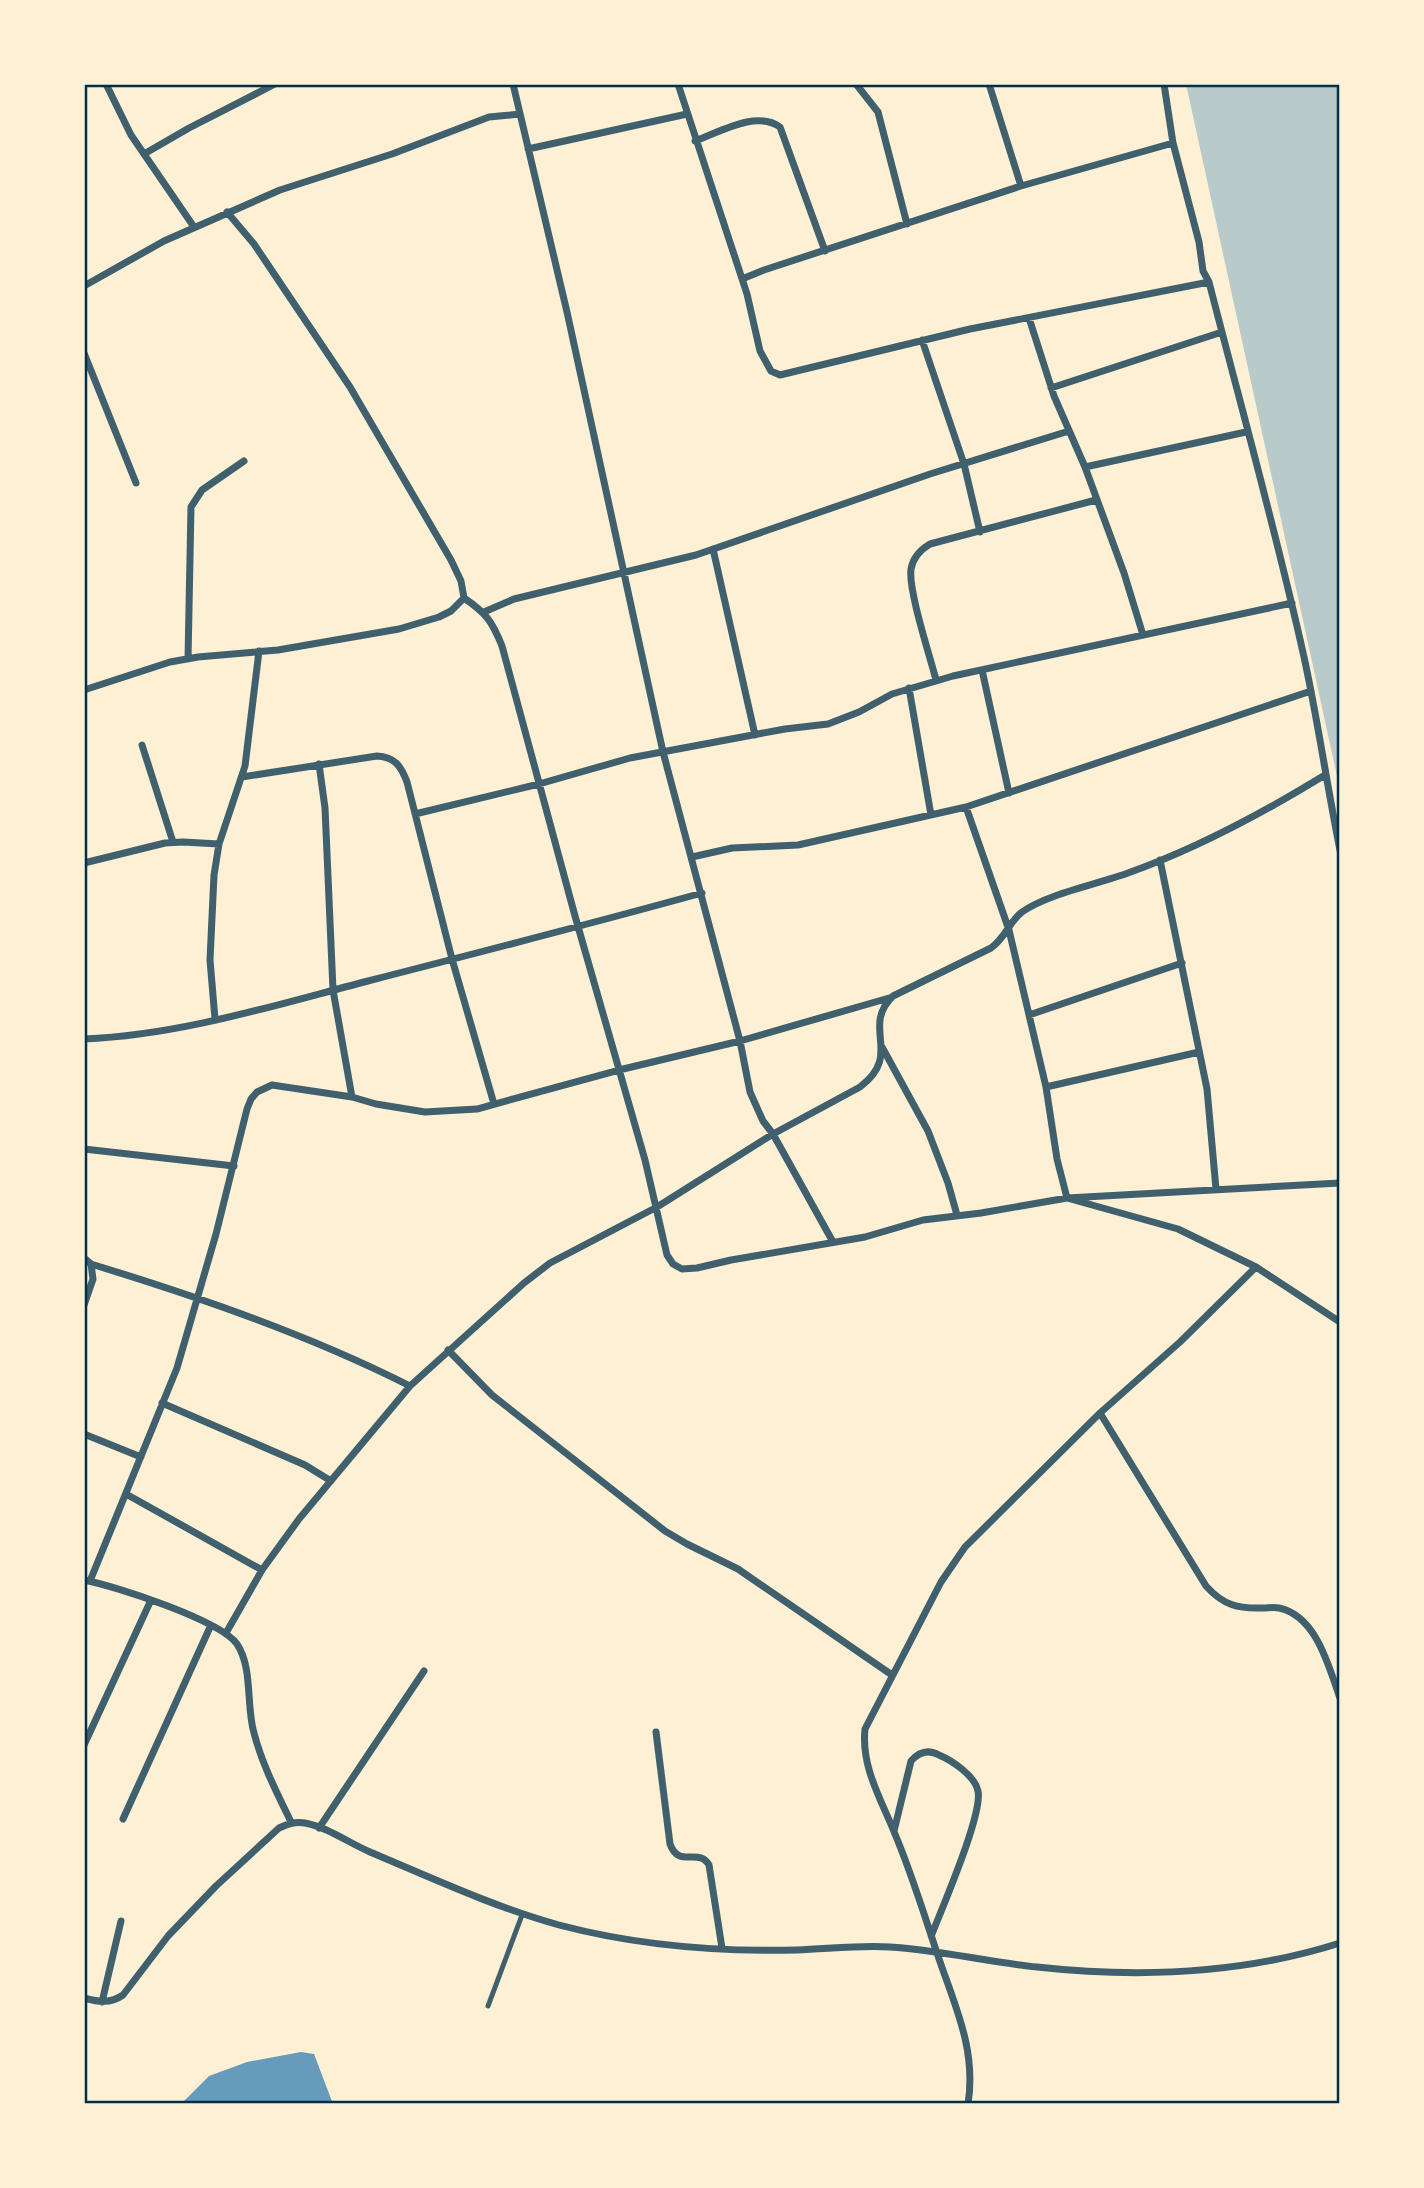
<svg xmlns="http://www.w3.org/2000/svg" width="1424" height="2188" font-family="'Noto Sans',sans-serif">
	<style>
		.green { fill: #b9caca }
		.water { fill: #669bbc }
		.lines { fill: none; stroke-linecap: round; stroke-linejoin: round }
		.service { stroke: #3f606c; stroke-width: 5 }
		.minor { stroke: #3f606c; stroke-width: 7 }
		.neatline { fill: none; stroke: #003049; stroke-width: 2.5 }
	</style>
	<rect width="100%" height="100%" fill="#fdf0d5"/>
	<!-- green -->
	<path class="green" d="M1186,84H1340V790Z"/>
	<!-- water -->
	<path class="water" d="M301,2052L314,2054L333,2104H181L209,2076L247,2062Z"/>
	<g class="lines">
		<!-- service -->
		<path class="service" d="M488,2006L522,1915"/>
		<!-- minor -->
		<path class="minor" d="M106,84L131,135L194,227
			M513,84L567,312L663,752L740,1041L750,1092L763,1121L773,1134L833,1242
			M678,84L747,294L760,351L771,371L780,375L970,329L1209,282
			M856,84L878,112L907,224
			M989,84L1021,186
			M1164,84L1173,143L1199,242L1203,271L1209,282C1241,407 1276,531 1304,657C1318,721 1327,786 1340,850
			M695,141C720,132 756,110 780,127L825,251
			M528,149L687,114
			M144,154L189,128L275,84
			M742,279L764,270L1021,186L1173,143
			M84,286L164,241L280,190L392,154L489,117L520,114
			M1029,318L1054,396L1085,467L1124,573L1143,635
			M922,340L964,464L980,532
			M84,353L136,483
			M1051,388L1222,332
			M1085,467L1246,432
			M713,549L755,735
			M464,598C486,613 492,621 502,646L575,916L645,1160L667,1255L673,1264L682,1269L697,1268L731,1260L865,1237L923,1220L981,1213L1067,1198L1340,1183
			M484,612L514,599L696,555L930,474L1069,431
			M188,659L191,507L202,490L244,461
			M982,670L1009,793
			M936,680C930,656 908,590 911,569C913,557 920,550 930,544L1096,500
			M909,688L931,815
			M84,690L170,662L198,657L278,650L399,629L439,617L451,611L464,598L461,581L451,560L350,387L254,244L227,212
			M142,745L173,842
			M319,764L325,808L333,990L352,1097
			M242,777L377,756C395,757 401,766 407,782L452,959L494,1104
			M966,807L1009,930L1046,1087L1057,1159L1067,1198L1178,1229L1256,1267L1340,1322
			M415,814L539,784L630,758L785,729L828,724L859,712L892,694L953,676L1292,603
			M692,857L732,848L798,845L966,807L1311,691
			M1160,860L1207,1089L1216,1189
			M84,863L165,843L183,842L219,844
			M1029,1015L1182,963
			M215,1019L210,960L214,875L219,844L245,766L259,651
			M84,1039C179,1035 272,1006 364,982C477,953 590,924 702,893
			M882,1047L928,1131L948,1183L957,1215
			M1046,1087L1199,1052
			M84,1149L234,1166
			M84,1258L91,1264L93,1279L84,1305
			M91,1264C199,1297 309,1335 410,1386
			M448,1350L492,1395L665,1531L687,1544L738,1569L892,1675
			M162,1403L305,1465L331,1481
			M1100,1413L1206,1586C1223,1605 1238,1609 1263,1608C1268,1608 1274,1607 1279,1608C1317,1616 1329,1668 1340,1698
			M84,1434L141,1457
			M126,1494L262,1570
			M84,1580C115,1586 220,1620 237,1644C253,1668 246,1706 254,1733C262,1764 277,1793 291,1822
			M90,1581L177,1368L216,1234L247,1109L251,1099L257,1092L272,1085L352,1097L376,1104L425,1112L477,1109L619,1070L740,1041L889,998
			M226,1633L262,1570L299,1519L410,1386L524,1283L550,1263L657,1207L773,1134L860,1087C904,1054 860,1028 893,996L991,948C1006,937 1009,922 1022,912C1047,894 1098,884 1128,873C1196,849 1263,813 1325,775
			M656,1732L670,1844C679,1869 699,1847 709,1865L722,1948
			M84,1745L151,1600
			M123,1819L211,1625
			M319,1828L424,1671
			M894,1831L911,1761C919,1752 928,1749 939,1755C953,1761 975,1776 978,1791C983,1814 942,1908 932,1934
			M84,1998C99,2002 110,2004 123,1995L168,1936L216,1886L279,1828C288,1824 295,1821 305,1823C327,1827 349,1843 370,1852C432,1878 494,1907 559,1925C635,1945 718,1952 797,1950C828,1949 859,1945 890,1947C939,1950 988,1962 1037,1967C1137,1978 1243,1974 1340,1943
			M102,2002L121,1921
			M968,2104C977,2048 953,2002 936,1950C923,1911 911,1872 895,1834C881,1799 861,1767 865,1729L941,1582L965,1547L1100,1413L1180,1342L1256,1267"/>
	</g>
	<!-- border -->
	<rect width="1424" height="2188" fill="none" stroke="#fdf0d5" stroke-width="172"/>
	<rect x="86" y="86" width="1252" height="2016" class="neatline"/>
</svg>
